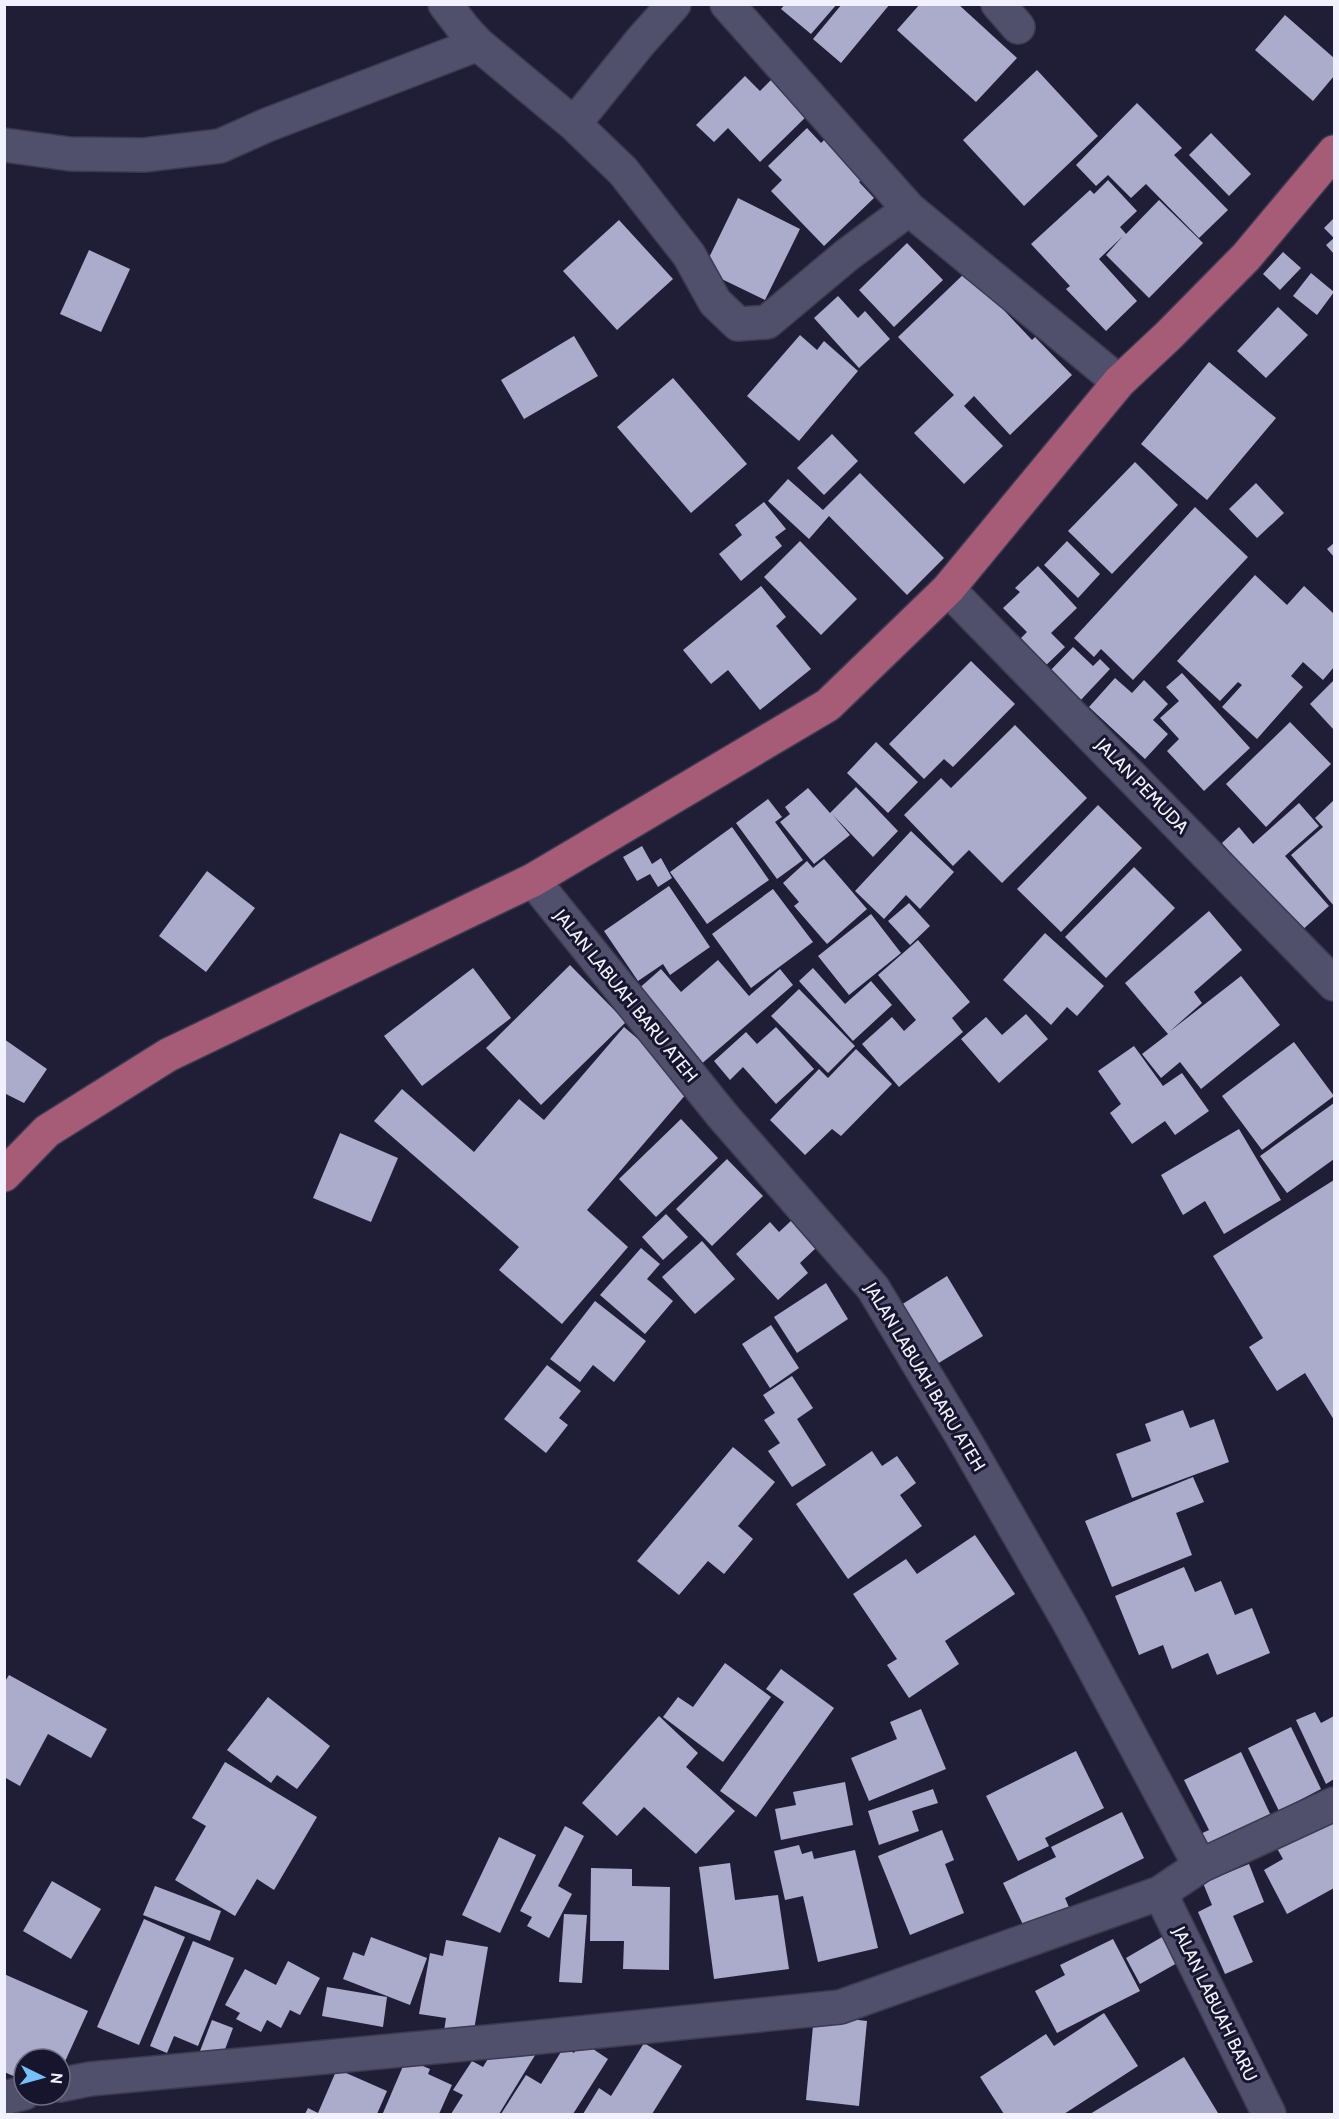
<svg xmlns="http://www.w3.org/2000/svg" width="1339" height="2119" font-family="Cabin,sans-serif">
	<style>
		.building { fill: #ababcc }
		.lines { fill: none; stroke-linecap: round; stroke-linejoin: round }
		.minor-casing { stroke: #3d3a4f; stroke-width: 36 }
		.major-casing { stroke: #3d3a4f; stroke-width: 36 }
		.minor { stroke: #504f6c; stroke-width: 33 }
		.major { stroke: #a65c77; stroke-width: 33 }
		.labels { text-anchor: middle; stroke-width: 6; stroke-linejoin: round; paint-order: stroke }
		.street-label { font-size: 18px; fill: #f0f0fe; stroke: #17152d }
	</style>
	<rect width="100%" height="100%" fill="#201e37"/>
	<!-- building -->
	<path class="building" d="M785,4H837L811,34L781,9Z
		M842,4H890L841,63L813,39Z
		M920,4H958L1017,58L976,102L897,30Z
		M1285,15L1334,58V76L1313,101L1255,50Z
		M1037,70L1098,136L1024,206L963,140Z
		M780,71L815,108L760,162L728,128L714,142L696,125L745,76L760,91Z
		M1137,103L1182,148L1174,155L1228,210L1199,238L1146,184L1131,198L1108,175L1096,186L1076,165Z
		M807,128L821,143L827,137L865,177L859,182L874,198L824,246L771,191L782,180L768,166Z
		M1211,133L1251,174L1229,196L1189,155Z
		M1108,180L1137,211L1120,227L1126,234L1159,200L1203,243L1149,298L1106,255L1123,236L1099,259L1137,301L1106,331L1066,289L1070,286L1031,244L1090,190L1094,194Z
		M738,198L800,229L765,300L703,270Z
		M1334,218V254L1326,245L1334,238L1324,228Z
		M619,220L673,279L617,330L563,271Z
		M907,243L943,280L894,327L859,290Z
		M89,250L130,269L101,332L60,314Z
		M1283,252L1301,268L1280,290L1263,274Z
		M967,271L1032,340L1035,337L1072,375L1010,435L974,396L964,406L1003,446L964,484L914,433L954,395L898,337Z
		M1311,273L1334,292L1317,315L1293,296Z
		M838,296L858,318L865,311L890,339L859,368L814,318Z
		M1278,307L1308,335L1266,378L1237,351Z
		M800,335L817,350L824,341L858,371L799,441L747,396Z
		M574,336L598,376L524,419L501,380Z
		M1209,362L1276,418L1207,500L1141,444Z
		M673,378L747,464L691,513L617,427Z
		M832,434L858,461L824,495L797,468Z
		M1135,462L1178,505L1112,574L1068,531Z
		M860,473L944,558L907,595L829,516L809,539L768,501L788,479L823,510Z
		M1256,483L1284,513L1257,538L1229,509Z
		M764,502L786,529L775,537L782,546L741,581L719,554L742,535L735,525Z
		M1195,507L1248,557L1133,680L1101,649L1094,657L1074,638Z
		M800,541L857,599L821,635L764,577Z
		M1067,541L1100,574L1078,598L1044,565Z
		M1334,543V557L1327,549Z
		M1038,566L1077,608L1051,633L1065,647L1041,670L1015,644L1027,632L1003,608L1020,592L1015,588Z
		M1255,575L1287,605L1304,586L1334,614V667L1323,680L1303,662L1291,676L1303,687L1257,739L1222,707L1242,685L1238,682L1220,701L1177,661Z
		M761,586L786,617L776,626L811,669L760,710L728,670L711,684L683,650Z
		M1073,647L1093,666L1100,659L1110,669L1079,702L1048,673Z
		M971,661L1015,704L953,767L944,759L924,779L889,744Z
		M1182,673L1250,748L1204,791L1167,751L1179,739L1160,718L1179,701L1166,687Z
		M1115,678L1132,693L1144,680L1168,704L1153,720L1168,734L1145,759L1089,707Z
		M1334,680V730L1310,704Z
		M1290,722L1331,764L1266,827L1226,784Z
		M1015,725L1087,798L1002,883L969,850L953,866L904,815L941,778L951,788Z
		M876,742L918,782L888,813L847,773Z
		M856,787L898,831L873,857L832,814L850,835L814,864L780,822L790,814L785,807L808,788L830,813Z
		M768,799L782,817L775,822L803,860L777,879L736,823Z
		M1334,800V906L1291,855L1323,827L1315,818Z
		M1299,803L1319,826L1285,856L1329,906L1300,932L1222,843L1239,827L1253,844Z
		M1098,805L1142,848L1061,932L1017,889Z
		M732,827L769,880L707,924L670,872Z
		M911,831L954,872L920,909L906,895L884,919L855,891Z
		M642,846L652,864L661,858L672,878L658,887L650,874L637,881L623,857Z
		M824,859L867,909L827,944L794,906L799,902L783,883L807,861L813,868Z
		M1134,867L1175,908L1106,978L1065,937Z
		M207,871L255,908L206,972L159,936Z
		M669,886L710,947L670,975L663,964L638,981L604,931Z
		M773,889L813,942L751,988L712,934Z
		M909,903L930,926L910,945L888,921Z
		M1209,911L1242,950L1194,992L1202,1003L1169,1032L1241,976L1280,1025L1201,1089L1180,1062L1161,1078L1142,1054L1168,1034L1125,983Z
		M871,914L901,953L849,995L818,956Z
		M1045,933L1104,986L1077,1016L1067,1007L1051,1025L1003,980Z
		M918,940L970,1002L952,1018L963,1032L899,1087L862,1044L892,1017L904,1031L916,1020L878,975Z
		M718,960L749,996L780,969L793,985L699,1066L636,991L661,969L681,992Z
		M570,965L626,1022L541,1105L486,1048Z
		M473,968L511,1018L422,1086L384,1036Z
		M813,968L845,1004L871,981L892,1005L853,1041L799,981Z
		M799,989L855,1046L828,1073L771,1016Z
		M1026,1014L1048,1039L999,1083L961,1039L986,1017L1002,1035Z
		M624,1027L693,1086L587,1210L628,1247L562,1324L499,1270L519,1247L374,1121L402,1089L474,1152L519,1099L544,1120Z
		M776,1027L814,1069L776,1104L743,1067L730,1080L714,1061L746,1032L757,1044Z
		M4,1039L47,1069L24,1103L4,1093Z
		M1294,1042L1334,1096L1262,1150L1222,1096Z
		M1134,1046L1163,1086L1182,1073L1209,1111L1175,1135L1165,1121L1132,1144L1110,1113L1121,1104L1098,1071Z
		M856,1049L892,1084L841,1136L832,1129L805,1155L770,1120L819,1069L828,1078Z
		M1334,1103V1159L1287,1193L1260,1156Z
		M681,1119L718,1158L656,1217L619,1179Z
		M1239,1129L1281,1200L1224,1234L1205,1201L1183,1215L1161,1175Z
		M340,1133L398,1158L371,1222L313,1198Z
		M727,1159L763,1196L712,1246L676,1209Z
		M1334,1180V1420L1305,1373L1277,1391L1249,1347L1263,1338L1213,1256Z
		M666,1214L688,1237L663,1260L642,1237Z
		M792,1220L817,1247L800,1263L808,1273L778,1300L736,1254L770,1222L779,1232Z
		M702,1241L735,1279L695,1314L662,1277Z
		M641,1248L660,1264L647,1279L673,1301L645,1334L600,1295Z
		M947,1276L983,1336L937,1364L901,1305Z
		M826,1283L848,1319L797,1353L774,1317Z
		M595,1301L646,1341L614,1382L593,1365L580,1382L550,1359Z
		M771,1325L799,1368L770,1388L742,1344Z
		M547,1365L581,1391L559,1418L568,1425L546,1453L504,1419Z
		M792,1376L813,1408L797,1419L826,1465L792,1487L768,1451L780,1443L764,1420L775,1413L763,1395Z
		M1183,1410L1190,1428L1214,1419L1229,1462L1132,1498L1116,1454L1151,1441L1145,1424Z
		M733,1447L775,1482L738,1526L753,1539L724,1574L708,1561L679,1595L637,1561Z
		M872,1451L882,1466L897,1456L916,1483L900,1495L922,1526L848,1579L796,1504Z
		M1193,1477L1204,1502L1176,1513L1192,1555L1112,1587L1085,1521Z
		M975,1535L1015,1594L945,1641L959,1664L909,1698L887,1665L897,1659L853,1594L906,1559L917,1574Z
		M1184,1567L1195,1592L1221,1581L1235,1615L1252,1608L1270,1653L1217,1675L1208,1653L1172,1669L1163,1645L1139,1655L1115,1596Z
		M725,1663L771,1697L723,1762L663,1717L678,1697L693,1707Z
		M781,1669L834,1708L756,1817L720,1791L784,1702L766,1689Z
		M9,1675L107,1729L91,1758L48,1734L20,1786L4,1777V1683Z
		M268,1697L330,1746L297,1789L277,1775L271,1783L227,1750Z
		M921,1709L946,1769L869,1801L851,1758L897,1739L890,1722Z
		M1315,1712L1321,1723L1334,1716V1779L1326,1784L1296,1720Z
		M659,1716L698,1753L686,1767L735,1811L696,1854L644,1807L617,1836L582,1803Z
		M1291,1727L1321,1789L1279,1811L1248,1748Z
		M1076,1751L1104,1808L1045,1838L1049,1846L1018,1861L986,1796Z
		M1241,1752L1273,1820L1204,1853L1196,1836L1209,1830L1184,1780Z
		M225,1762L317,1817L274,1890L257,1879L235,1916L175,1880L206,1826L192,1818Z
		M845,1782L853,1825L781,1840L775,1809L796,1805L793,1792Z
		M933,1789L938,1803L912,1811L919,1831L879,1845L868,1811Z
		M1122,1812L1144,1858L1065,1898L1071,1912L1027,1933L1003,1883L1056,1857L1051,1847Z
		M1334,1820V1888L1287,1914L1264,1870L1283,1859L1274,1843L1302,1829L1306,1836Z
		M565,1826L584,1836L558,1886L572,1894L549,1938L527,1926L532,1917L520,1911Z
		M942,1830L954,1860L945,1864L964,1913L910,1935L878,1856Z
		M499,1837L536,1855L500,1933L462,1915Z
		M799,1845L802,1854L812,1851L814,1859L855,1850L878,1948L818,1962L803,1896L785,1900L774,1851Z
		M730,1863L735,1900L778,1895L789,1969L714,1979L699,1867Z
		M1249,1864L1264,1902L1233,1916L1253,1962L1225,1974L1198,1912L1212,1905L1203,1883Z
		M591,1868L632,1869V1886L670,1887L669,1970L623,1969L624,1941H590Z
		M52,1881L101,1909L71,1959L23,1931Z
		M155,1886L221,1911L210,1941L143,1915Z
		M564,1914L587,1915L582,1983L559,1982Z
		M144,1919L185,1937L139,2045L97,2027Z
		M371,1937L427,1958L410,2005L343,1979L353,1952L364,1956Z
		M1162,1937L1177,1963L1140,1984L1126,1958Z
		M1113,1939L1140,1991L1057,2033L1035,1991L1065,1975L1060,1965Z
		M446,1940L488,1947L473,2036L444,2031L446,2018L419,2014L430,1953L443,1956Z
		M193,1941L234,1958L198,2046L174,2036L167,2053L150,2046Z
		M288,1961L320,1978L300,2015L290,2010L281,2028L267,2020L261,2032L236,2019L240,2013L225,2005L245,1969L276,1985Z
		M4,1974L88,2011L62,2068L60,2067V2059H43L34,2055L32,2059H24L23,2080L4,2072Z
		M327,1987L387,1997L383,2027L322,2016Z
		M1104,2013L1138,2066L1064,2114H1004L980,2077L1046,2034L1054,2046Z
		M814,2015L867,2021L859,2106L806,2100Z
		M212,2020L233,2028L221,2060L200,2051Z
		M581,2041L608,2059L573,2114H501L526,2075L541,2084L564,2047L574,2053Z
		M644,2043L682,2066L652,2114H583L599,2088L611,2096Z
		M497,2044L537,2052L499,2114H451L463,2095L453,2090L472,2061L483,2067Z
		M1184,2057L1218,2113L1090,2114Z
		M406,2059L430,2069L428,2074L452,2085L439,2114L383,2113Z
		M337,2069L387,2091L377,2114H305L308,2108L318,2113Z"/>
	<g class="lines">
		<!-- minor casing -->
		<g class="minor-casing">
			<path id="minor" d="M445,4L464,29L478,44L574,124L623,171L689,255L715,302L738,324L767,322L847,255L909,209
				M727,4L909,209L1119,382
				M998,4L1018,27
				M574,124L641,41L674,4
				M4,145L70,154L144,155L220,146L267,125L478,44
				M948,589L1334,984
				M533,880L722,1115L873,1288L965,1441L1069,1622L1200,1866
				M1160,1893L1269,2114
				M60,2085L90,2079L509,2040L840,2007L1160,1893L1200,1866L1334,1804
				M4,2098L24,2093"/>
		</g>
		<!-- major casing -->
		<g class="major-casing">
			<path id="major" d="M4,1175L47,1131L168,1055L533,880L828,705L948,589L1119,382L1169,335L1246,257L1334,152"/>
		</g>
		<!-- minor -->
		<use href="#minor" class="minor"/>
		<!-- major -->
		<use href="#major" class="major"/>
	</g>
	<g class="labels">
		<!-- street labels -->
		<g class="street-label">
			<text transform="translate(1142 786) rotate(46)" y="6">JALAN PEMUDA</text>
			<text transform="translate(626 996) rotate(51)" y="6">JALAN LABUAH BARU ATEH</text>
			<text transform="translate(925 1377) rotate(59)" y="6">JALAN LABUAH BARU ATEH</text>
			<text transform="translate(1215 2004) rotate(64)" y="6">JALAN LABUAH BARU</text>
		</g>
	</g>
	<!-- border -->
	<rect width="1339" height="2119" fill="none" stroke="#f0f0fe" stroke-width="12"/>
	<!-- north arrow -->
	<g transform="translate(42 2077) rotate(95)"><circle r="28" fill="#17152d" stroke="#6e6d81" stroke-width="1.5"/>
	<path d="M0-4.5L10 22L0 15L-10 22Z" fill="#76c0f7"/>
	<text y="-9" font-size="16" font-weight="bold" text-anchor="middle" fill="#f0f0fe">N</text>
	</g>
</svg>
